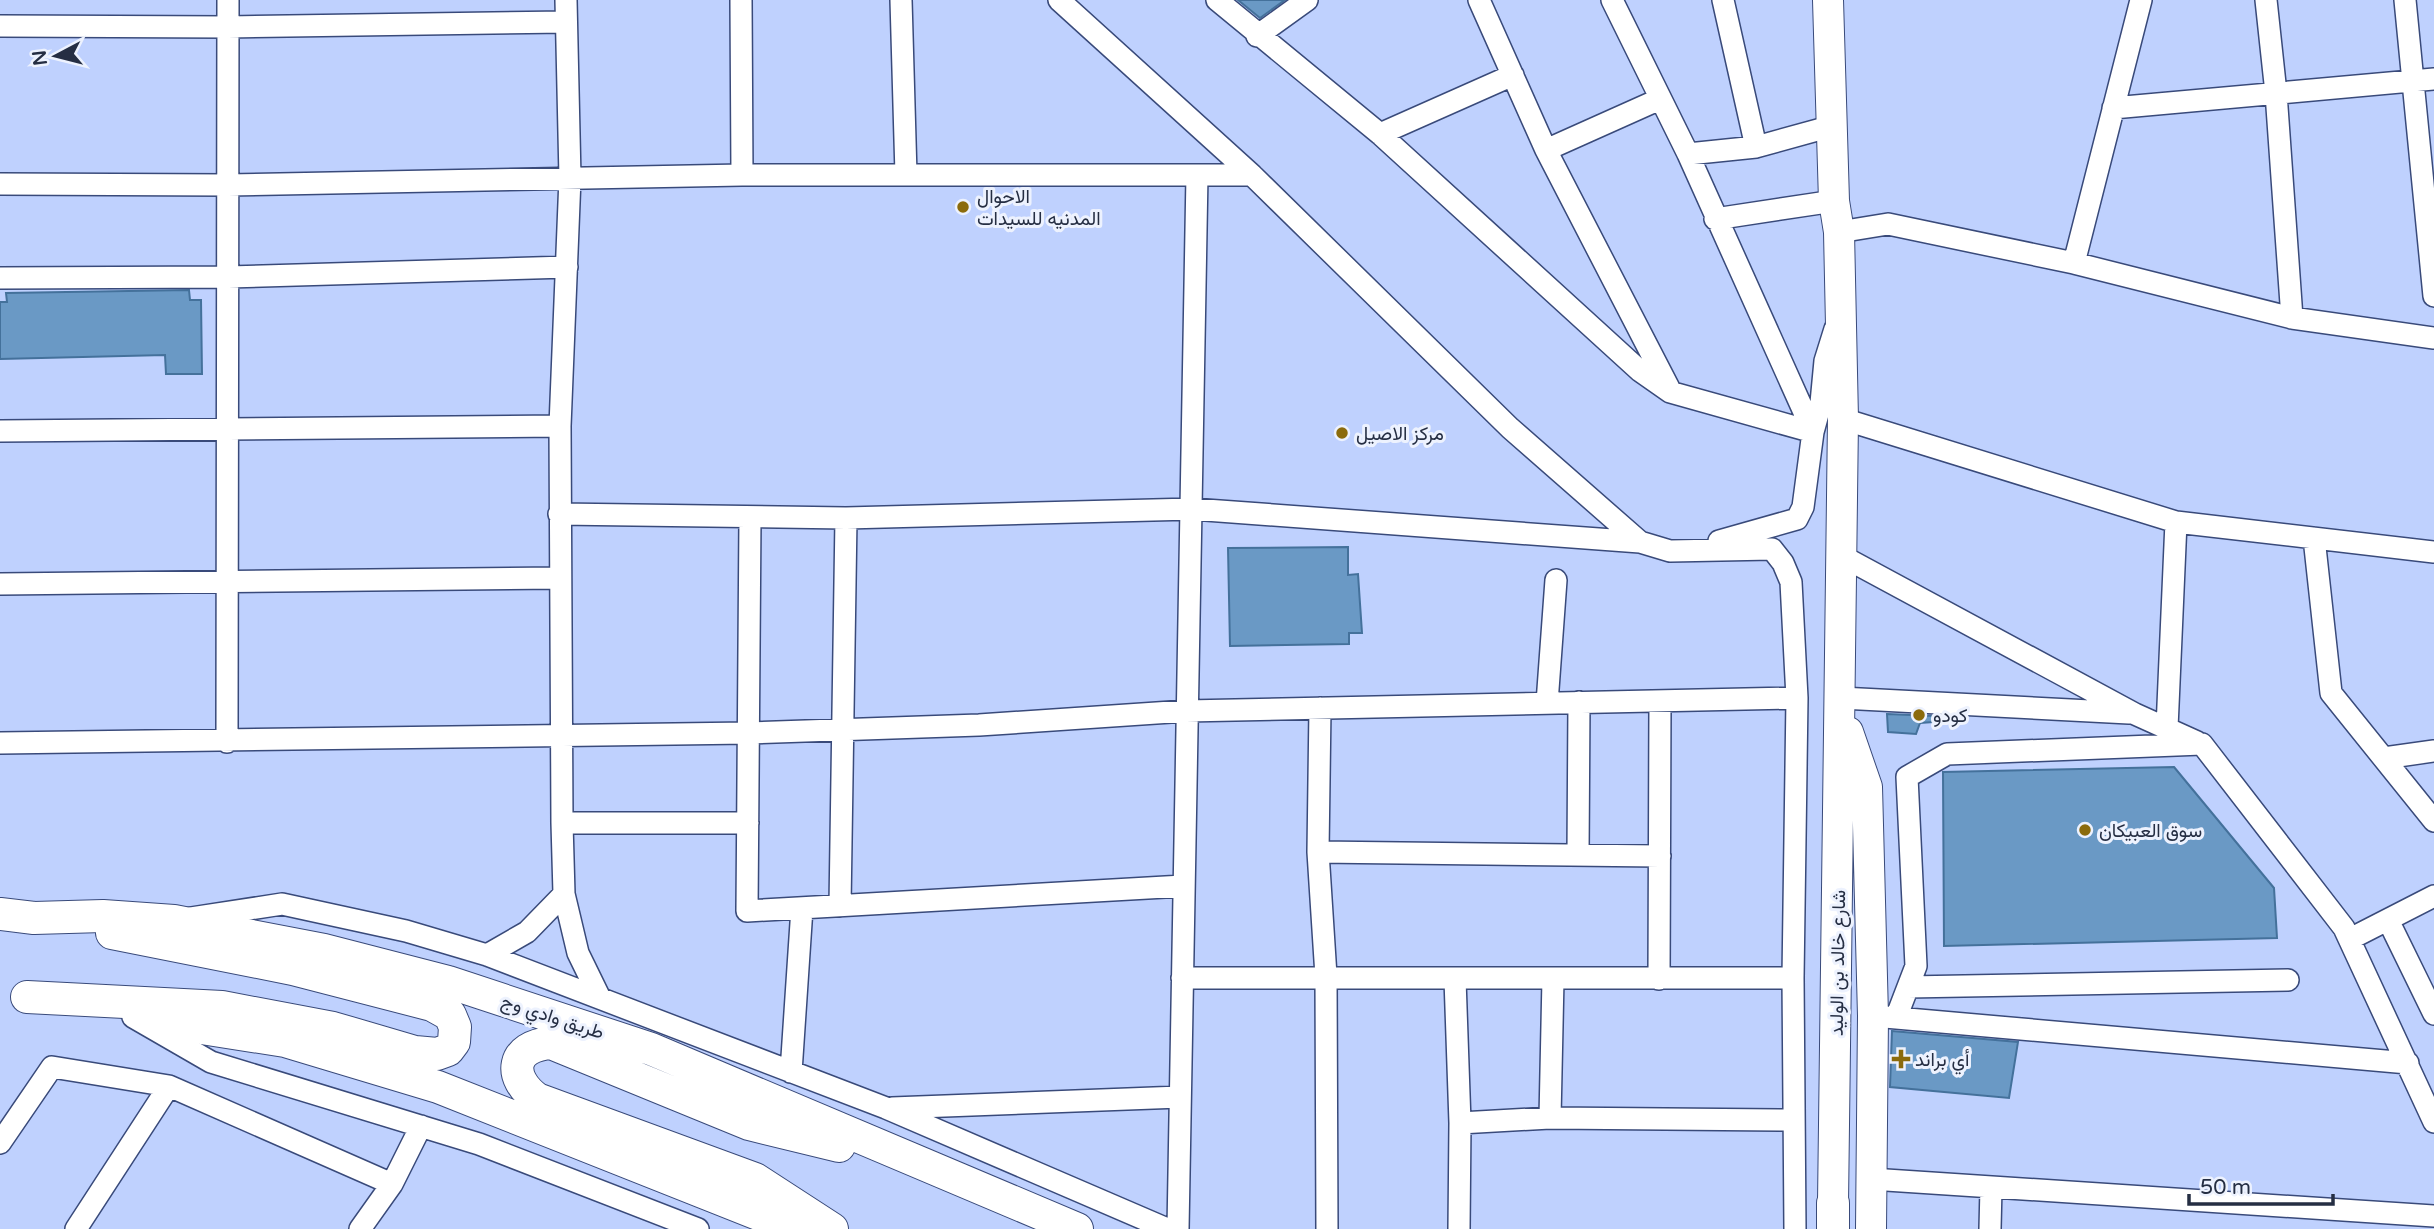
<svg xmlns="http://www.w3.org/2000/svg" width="2434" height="1229" font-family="'Varela Round',Vazirmatn,sans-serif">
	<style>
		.building { fill: #6a99c5; stroke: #44719b; stroke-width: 2 }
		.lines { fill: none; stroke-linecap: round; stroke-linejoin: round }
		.street-casing { stroke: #394a7a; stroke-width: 24 }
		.secondary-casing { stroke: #394a7a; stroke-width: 32 }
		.primary-casing { stroke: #394a7a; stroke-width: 34 }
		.street { stroke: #fff; stroke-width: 21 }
		.secondary { stroke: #fff; stroke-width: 30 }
		.primary { stroke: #fff; stroke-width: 32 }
		.poi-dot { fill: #8b6b0c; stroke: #edf2fe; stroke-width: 2.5 }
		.labels { text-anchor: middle; stroke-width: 6; stroke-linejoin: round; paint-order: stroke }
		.poi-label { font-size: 19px; fill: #252e43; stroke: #edf2fe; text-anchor: start }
		.street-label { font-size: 19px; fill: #252e43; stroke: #edf2fe }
	</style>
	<rect width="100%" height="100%" fill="#bfd1fe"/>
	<!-- building -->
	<path class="building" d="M1238,0H1285L1260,18Z
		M189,290L190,300H201L202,374H166L165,355L0,359V302H7L6,293Z
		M1348,547V575L1358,574L1362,633H1349V644L1230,646L1228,548Z
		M1887,714L1960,717V720L1920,723L1916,734L1888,732Z
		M2174,767L2274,888L2277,938L1944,946L1943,772Z
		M1892,1031L2018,1042L2009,1098L1890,1087Z"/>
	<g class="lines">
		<!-- street casing -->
		<g class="street-casing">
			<path id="street" d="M566,0L570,178L560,426L562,823L564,894L578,953L599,996
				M741,0L742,175
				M901,0L906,175
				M1059,0L1252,175L1510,428L1640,542
				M1217,0L1380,134L1640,371L1670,392L1813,432
				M1479,0L1546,150L1669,388
				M1612,0L1688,154L1813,432
				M1723,0L1756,147
				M2266,0L2276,93L2292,318
				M2405,0L2434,296
				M0,26L228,27L566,22
				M1257,36L1307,0
				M2113,108L2434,79
				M1380,134L1513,75
				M1546,150L1660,99
				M1688,154L1756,147L1832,126
				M0,184L228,185L742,175H1252
				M1715,219L1834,201
				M1839,232L1888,224L2074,263L2292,318L2434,338
				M2074,263L2141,0
				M0,278L228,277L567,267
				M1843,419L2176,522L2434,552
				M0,431L560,426
				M559,514L846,518L1192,509L1640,542L1670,551L1772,549L1783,563L1791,582L1797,698L1793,978L1795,1229
				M750,517L747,911L1183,886
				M2314,538L2331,693L2434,821
				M1719,541L1797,519L1803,507L1813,432L1821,403L1825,361L1835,329
				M1840,555L2135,714L2197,742
				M0,584L558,578
				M1841,698L2129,713
				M1547,703L1556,580
				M1320,708L1318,852L1326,976L1327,1229
				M2167,728L2176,522
				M227,742L228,0
				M0,743L748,733L979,725L1186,711L1797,698
				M2384,758L2434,751
				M562,823H748
				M1318,852L1660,856
				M1578,855L1579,702
				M840,906L846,518
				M191,918L282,904L406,931L487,955L886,1108L1167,1229
				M2388,920L2434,1014
				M2350,939L2434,896
				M487,955L527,932L564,894
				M1182,978H1793
				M1455,979L1460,1123L1459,1229
				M1659,979L1660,701
				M1908,987L2288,980
				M133,1017L211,1062L479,1144L698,1229
				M1885,1017L2408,1063
				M1896,1018L1916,966L1907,777L1947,754L2202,744L2344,928L2434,1122
				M791,1072L802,908
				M892,1108L1180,1097
				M1550,1118L1553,979
				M1460,1123L1550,1118L1793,1120
				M0,1143L52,1067L169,1086L392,1184
				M1871,1179L2434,1216
				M76,1229L169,1086
				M360,1229L392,1184L421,1126
				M1178,1229L1197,175
				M1990,1229L1991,1187"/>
		</g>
		<!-- secondary casing -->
		<g class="secondary-casing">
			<path id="secondary" d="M1828,0L1834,201L1839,232L1843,419L1833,1203
				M1848,732L1867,787L1873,1016L1871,1229"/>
		</g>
		<!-- primary casing -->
		<g class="primary-casing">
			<path id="primary" d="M0,914L34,918L103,916L174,921L324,950L448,982L651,1049L1077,1229
				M27,997L222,1007L333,1028L415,1052L437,1054L448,1050L454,1042L455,1027L450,1015L432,1005L293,969L112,933
				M157,1021L285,1041L438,1087L796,1229
				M832,1229L755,1179L537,1099C507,1077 511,1046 551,1043L749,1124L839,1146
				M1833,1229V1203"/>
		</g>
		<!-- street -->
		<use href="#street" class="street"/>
		<!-- secondary -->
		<use href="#secondary" class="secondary"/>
		<!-- primary -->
		<use href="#primary" class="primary"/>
	</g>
	<!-- markers -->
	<g class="poi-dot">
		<circle cx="963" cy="207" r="7"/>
		<circle cx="1342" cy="433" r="7"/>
		<circle cx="1919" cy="715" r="7"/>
		<circle cx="2085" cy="830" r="7"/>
		<path d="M1897.5 1048.5h7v7h7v7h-7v7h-7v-7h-7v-7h7z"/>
	</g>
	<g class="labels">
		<!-- poi labels -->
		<g class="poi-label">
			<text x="977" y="203">الاحوال<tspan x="977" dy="22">المدنيه للسيدات</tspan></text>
			<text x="1356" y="440">مركز الاصيل</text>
			<text x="1933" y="722">كودو</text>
			<text x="2099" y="837">سوق العبيكان</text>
			<text x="1915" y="1066">أي براند</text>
		</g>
		<!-- street labels -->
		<g class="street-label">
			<text transform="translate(1837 963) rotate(-89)" y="7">شارع خالد بن الوليد</text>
			<text transform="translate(553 1016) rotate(18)" y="7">طريق وادي وج</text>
		</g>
	</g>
	<!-- north arrow -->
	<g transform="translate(56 56) rotate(263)" stroke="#edf2fe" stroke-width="5" paint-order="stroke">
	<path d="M0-5L12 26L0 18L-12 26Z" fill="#252e43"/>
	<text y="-10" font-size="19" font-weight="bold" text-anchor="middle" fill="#252e43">N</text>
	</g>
	<!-- scale -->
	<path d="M2189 1194v10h144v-10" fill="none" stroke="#252e43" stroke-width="3.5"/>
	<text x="2200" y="1194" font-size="21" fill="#252e43" stroke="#edf2fe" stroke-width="5" paint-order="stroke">50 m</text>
</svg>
